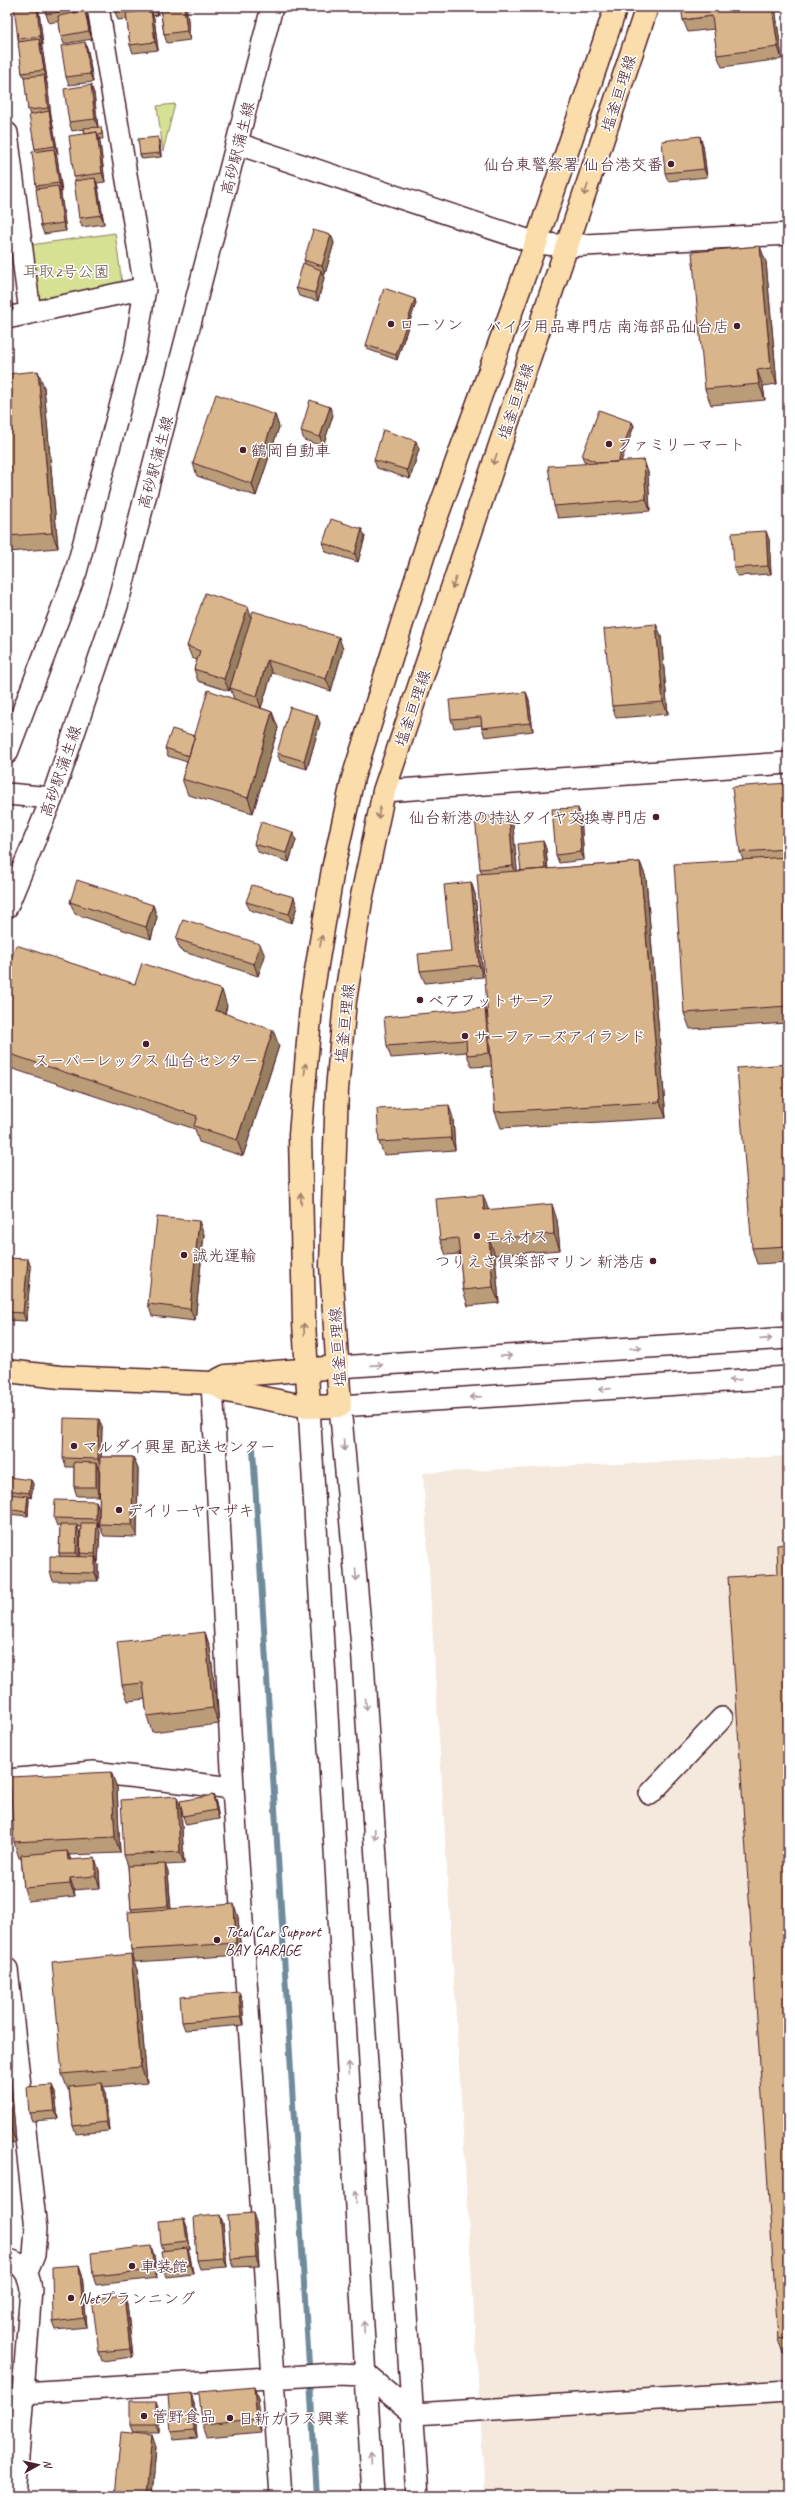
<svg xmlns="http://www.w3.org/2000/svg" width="795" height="2503" font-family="Caveat,'Klee One',sans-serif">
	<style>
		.built { fill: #f4e9dc }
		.green { fill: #d6e194; stroke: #908060 }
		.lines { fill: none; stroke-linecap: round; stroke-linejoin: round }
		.stream { stroke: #6f8b9c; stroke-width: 6 }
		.minor-casing { stroke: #4a1f2b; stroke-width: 24 }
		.major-casing { stroke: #4a1f2b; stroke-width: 25 }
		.minor { stroke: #fff; stroke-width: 21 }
		.major { stroke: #fbddab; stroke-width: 22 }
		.wall { fill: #bb9c78; stroke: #4a1f2b; fill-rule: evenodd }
		.shaded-wall { fill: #987f61; stroke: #4a1f2b }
		.building { fill: #d9b58b; stroke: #4a1f2b }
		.oneway { stroke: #a27e6b }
		.oneway2 { stroke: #ae9aa0 }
		.poi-dot { fill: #4a1f2b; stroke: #fff; stroke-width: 1.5 }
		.labels { text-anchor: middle; stroke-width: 3; stroke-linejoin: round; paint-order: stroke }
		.street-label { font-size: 16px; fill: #4a1f2b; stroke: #fff }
		.poi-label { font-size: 16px; fill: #4a1f2b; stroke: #fff; text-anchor: start }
		.park-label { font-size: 16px; fill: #6d5045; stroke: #fff }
	</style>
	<rect width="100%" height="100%" fill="#fff"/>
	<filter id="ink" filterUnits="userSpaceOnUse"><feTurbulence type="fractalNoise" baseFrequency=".025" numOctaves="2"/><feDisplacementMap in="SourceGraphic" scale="8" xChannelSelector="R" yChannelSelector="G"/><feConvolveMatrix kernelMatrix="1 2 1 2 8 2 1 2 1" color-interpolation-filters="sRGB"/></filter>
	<g filter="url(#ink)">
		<!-- built -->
		<path class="built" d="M788,1456V2496H485L423,1473Z"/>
		<!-- green -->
		<path class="green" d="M175,104L163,151L157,106Z
			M115,233L123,290L38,308L30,245Z"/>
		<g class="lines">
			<!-- stream -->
			<path class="stream" d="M253,1449L317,2496"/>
			<!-- minor casing -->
			<g class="minor-casing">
				<path id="minor" d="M7,133L30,313
					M238,144L536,243L567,246L788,234
					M7,318L145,288
					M7,753L76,572L136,347L145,288L98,7
					M384,791L788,763
					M7,794L52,798
					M7,907L52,798L117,606L272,7
					M338,1367L788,1338
					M212,1383L233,1788L281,2496
					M309,1407L373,2496
					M7,1780L93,1772L233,1788
					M650,1794L722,1718
					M7,1969L36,2229L34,2255L27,2272
					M7,2260C23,2262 29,2275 31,2289L15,2496
					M23,2393L335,2374L367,2375L414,2414L788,2391
					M418,2496L362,1646L340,1406L788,1377"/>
			</g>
			<!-- major casing -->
			<g class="major-casing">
				<path id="major" d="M7,1371L60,1377L212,1383L227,1391L309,1407L340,1406L331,1265L337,1090L345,1001L361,901L384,791L647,7
					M212,1383L226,1376L338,1367
					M309,1407L304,1322L300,1135L312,995L333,869L353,778L429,538L536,243L616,7"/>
			</g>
			<!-- minor -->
			<use href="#minor" class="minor"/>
			<!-- major -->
			<use href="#major" class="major"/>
		</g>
		<!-- wall -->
		<path class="wall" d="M45,7H74L75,13L85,11L88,20L92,39L64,44L61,36L59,21L49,23L46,14Z
			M114,7H157L158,15L153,16L154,18L158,50L133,53L130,45L127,19L118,20L115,12Z
			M160,7H191L190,9L186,8L187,11L190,40L167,43L164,34Z
			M775,7L782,59L722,67L717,55L714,29L688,32L683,20Z
			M39,11L43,45H41L42,47L47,79H46L47,83L51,116L52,120L58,154H56L57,157L62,192H61V194L66,231L44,234L41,226L37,189L36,186V152L35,149L30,115L28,110L25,79L22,73L19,42L18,39Z
			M85,42L88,51L93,82L69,85L66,77Z
			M94,93L98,127L102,131L103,139H99L105,182L97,183L98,187L104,224L82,227L79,218L76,181L74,177L85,134L84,129L72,131L69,122Z
			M160,141L161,157L142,159L140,155Z
			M703,145L707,177L668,181L665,173Z
			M331,235L334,243L325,274L323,273L324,278L318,301L299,296L296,288L306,265L304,260Z
			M766,262L777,384L763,386L765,400L711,405L705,389Z
			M7,281L9,287L13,310L7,311Z
			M416,303L397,360L367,349L366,345Z
			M7,374L44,387L58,548L9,552L7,547Z
			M275,415L279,427L256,496L197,476L193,463Z
			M333,415L323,446L304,440L301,431Z
			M632,422L634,426L621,461L648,472L650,511L558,518L554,506L590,463L584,461L582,456Z
			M419,449L410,479L377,468L374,460Z
			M365,537L358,562L326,552L323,543Z
			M769,539L771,574L737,576L734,568Z
			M252,617L343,649L331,691L272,673L261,708L272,712L278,728L253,813L188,795L182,779L187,762L168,756L165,748L195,736L234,699L230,688L233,678L229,691L198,681L194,669L197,660L192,658L187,646Z
			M656,624L661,636L668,714L616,718L612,706Z
			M526,692L529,700L533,731L485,737L482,728V725L454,728L451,719Z
			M320,723L307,769L280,761L277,753Z
			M788,783V1023L690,1029L684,1013L743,860L740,852Z
			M578,808L581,817L584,860L559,863L556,855Z
			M509,814L513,826L517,871H521L543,841L546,849L548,869L640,862L646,878L666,1118L501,1128L495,1112L492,1066L472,1067L467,1055V1052L391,1058L387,1046L485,1008L488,1018L482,874L480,869Z
			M293,832L296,840L289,862L258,852L254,844Z
			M471,882L475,894L483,977L425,983L420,971L451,951Z
			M70,902L153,905L157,917L151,939L75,914Z
			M246,902L297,906L292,923L250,910Z
			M176,939L265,956L258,976L181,951Z
			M7,971L135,984L227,1006L225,1014L279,1046L243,1156L199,1142L195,1129L7,1067Z
			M788,1064V1262L757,1264L752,1248Z
			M453,1118L455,1150L384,1155L379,1142Z
			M488,1210L557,1220L560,1250L495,1255L499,1303L468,1306L463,1290L460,1254L446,1255L440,1240Z
			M204,1234L195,1321L152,1316L148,1304Z
			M7,1258L31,1268L26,1321L7,1320Z
			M102,1427L101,1457H133L138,1469L137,1537L104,1536L99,1524L100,1467H98L99,1471V1496H77L74,1487V1467H66L63,1458Z
			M31,1480L33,1484L31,1498L28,1497L29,1500L28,1516L8,1514L7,1512L8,1494L7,1490Z
			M96,1501L99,1509V1527H98L100,1532L98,1562H97L98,1565V1581H53L50,1572L60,1557L59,1553L60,1526H57L54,1518ZM77,1527H81L80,1553L81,1557H79L80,1534Z
			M788,1544V2354L783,2355L778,2339V1574Z
			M205,1632L210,1648L219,1724L152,1732L147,1716L145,1699L128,1701L122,1685Z
			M111,1772L117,1788L120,1853L69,1855L71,1860L99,1870L100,1888L74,1890L75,1896L28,1901L24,1888L21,1858H19L14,1842Z
			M213,1795L216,1803L219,1819L186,1825L183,1816Z
			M181,1809L184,1864L165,1865L168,1872L171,1909L238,1917L241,1955L135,1962L131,1950L132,1911L131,1909L128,1866L124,1855Z
			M131,1954L137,1970L147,2083L103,2087L105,2091L109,2131L76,2134L73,2126L69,2090H68L62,2074Z
			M239,1992L242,2000L244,2025L185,2030L182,2022Z
			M7,2052L9,2057L16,2142L7,2143Z
			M52,2085L55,2093L58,2119L32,2121L29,2113Z
			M253,2213L256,2222L259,2266L234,2267L231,2259Z
			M220,2215L223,2223L227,2267L200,2269L197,2260Z
			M184,2219L187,2227L190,2250H188L190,2256L193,2274L167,2277L164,2269V2251L161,2244Z
			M154,2255L157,2278L96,2285L93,2276Z
			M79,2265L82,2274L87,2327L56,2330L53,2322Z
			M124,2295L127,2304L133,2357L102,2361L99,2352Z
			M254,2387L258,2399L261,2432L207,2437L202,2424Z
			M194,2402L197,2438L174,2440L171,2432Z
			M159,2409V2433H135L156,2447L152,2496H115L133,2433L130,2425Z"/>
		<!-- shaded-wall -->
		<path class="shaded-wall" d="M37,7H38L39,11L43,45L40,36Z
			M72,7H74L76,19Z
			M155,7H157L158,15Z
			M184,7H185L187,11L190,40L187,31Z
			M772,7H775L782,59L778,47Z
			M151,10L154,18L158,50L155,42Z
			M85,11L88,20L92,39L89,31Z
			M39,39L42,47L47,79L44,70Z
			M85,42L88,51L93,82L90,74Z
			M44,75L47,83L51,116L48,108Z
			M91,85L94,93L98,128L95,119Z
			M49,111L52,120L58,154L55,146Z
			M97,132L100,141L105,182L102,173Z
			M700,136L703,145L707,177L704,169Z
			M158,137L160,141L161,157L160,153Z
			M54,149L57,157L62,192L59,183Z
			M95,178L98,187L104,224L101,215Z
			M58,186L61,194L66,231L63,223Z
			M331,235L334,243L325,274L322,266Z
			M760,246L766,262L777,384L771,368Z
			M321,270L324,278L318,301L315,293Z
			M7,281L9,287L13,310L10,301Z
			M415,299L416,303L397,360L396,355Z
			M757,370L763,386L765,400L759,384Z
			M38,371L44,387L58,548L52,533Z
			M330,407L333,415L323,446L320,437Z
			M275,415L279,427L256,496L252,484Z
			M632,422L634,426L617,473L615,469Z
			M416,441L419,449L410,479L407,470Z
			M644,460L648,472L650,511L646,499Z
			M362,529L365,537L358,562L355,554Z
			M766,531L769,539L771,574L768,566Z
			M248,607L252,620L229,691L224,679Z
			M656,624L661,636L668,714L663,702Z
			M339,637L343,649L331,691L326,679Z
			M267,660L272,673L261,708L257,696Z
			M526,692L529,700L533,731L530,723Z
			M272,712L278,728L253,813L248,798Z
			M317,715L320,723L307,769L304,761Z
			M578,808L581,817L584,860L581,852Z
			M509,814L513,826L518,879L513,866Z
			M293,832L296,840L289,862L286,853Z
			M543,841L546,849L548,880L545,872Z
			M640,862L646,878L666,1118L660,1102Z
			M471,882L475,894L483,977L479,965Z
			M294,897L297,906L292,923L289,914Z
			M153,905L157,917L151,939L146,927Z
			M260,944L265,956L258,976L254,964Z
			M222,990L227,1006L220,1026L215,1010Z
			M485,1008L489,1021L493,1066L489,1053Z
			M273,1030L279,1046L243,1156L237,1140Z
			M449,1105L453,1118L455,1150L451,1138Z
			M483,1195L489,1211L484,1210Z
			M552,1204L557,1220L560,1250L554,1234Z
			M199,1221L204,1234L195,1321L190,1309Z
			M489,1239L495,1255L499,1303L493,1287Z
			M28,1259L31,1268L26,1321L23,1313Z
			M99,1419L102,1427L101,1468L98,1459Z
			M133,1457L138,1469L137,1537L132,1525Z
			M96,1463L99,1471V1496L96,1487Z
			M31,1480L33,1484L31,1498L29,1493Z
			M28,1496L29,1500L28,1516L26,1512Z
			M96,1501L99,1509V1527L96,1519Z
			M97,1523L100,1532L98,1562L95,1554Z
			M77,1525L80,1534L79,1561L76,1553Z
			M95,1557L98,1565V1581L95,1573Z
			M205,1632L210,1648L219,1724L213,1708Z
			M111,1772L117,1788L120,1853L115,1837Z
			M213,1795L216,1803L219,1819L216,1810Z
			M177,1796L181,1809L184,1864L180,1852Z
			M67,1851L72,1863L68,1860Z
			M95,1858L99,1870L100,1888L96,1876Z
			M165,1864L168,1872L171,1915L168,1906Z
			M70,1878L74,1890L75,1896L70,1884Z
			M234,1904L238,1917L241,1955L236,1943Z
			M131,1954L137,1970L147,2083L141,2067Z
			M239,1992L242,2000L244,2025L241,2017Z
			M7,2052L9,2057L16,2142L10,2126L7,2088Z
			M102,2083L105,2091L109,2131L106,2122Z
			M52,2085L55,2093L58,2119L55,2111Z
			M253,2213L256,2222L259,2266L256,2257Z
			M220,2215L223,2223L227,2267L224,2258Z
			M184,2219L187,2227L190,2250L187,2241Z
			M151,2246L154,2255L157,2278L154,2270Z
			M187,2248L190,2256L193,2274L190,2265Z
			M79,2265L82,2274L87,2327L84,2318Z
			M124,2295L127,2304L133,2357L130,2349Z
			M254,2387L258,2399L261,2432L257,2419Z
			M191,2393L194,2402L197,2438L194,2430Z
			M156,2401L159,2409V2433L156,2425Z
			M152,2435L156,2447L152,2496H146Z"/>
		<!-- building -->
		<path class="building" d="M14,7H37L40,36L18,39Z
			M45,7H72L73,10L46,14Z
			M114,7H153L115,12Z
			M160,7H184L187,31L164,34Z
			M681,7H772L778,47L717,55L712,16L683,20Z
			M151,10L155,42L130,45L126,13Z
			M85,11L89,31L61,36L58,16Z
			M39,39L44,70L22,73L18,42Z
			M85,42L90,74L66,77L61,46Z
			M44,75L48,108L28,110L24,77Z
			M91,85L95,119L69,122L64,89Z
			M49,111L55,146L35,149L29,115Z
			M101,127L102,134L98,135L97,132L85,134L84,128Z
			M97,132L102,173L74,177L69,136Z
			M700,136L704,169L665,173L662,141Z
			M158,137L160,153L140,155L138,139Z
			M54,149L59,183L36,186L32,152Z
			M95,178L101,215L79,218L74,181Z
			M58,186L63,223L41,226L36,189Z
			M313,230L331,235L322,266L304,260Z
			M760,246L771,368L757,370L759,384L705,389L692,252Z
			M303,263L321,270L315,293L296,288Z
			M7,284L10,301L7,302Z
			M384,288L415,299L396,355L366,345Z
			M38,371L52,533L7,536V374Z
			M216,394L275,415L252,484L193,463Z
			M310,400L330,407L320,437L301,431Z
			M599,410L632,422L618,462L599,463L582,456Z
			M383,430L416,441L407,470L374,460Z
			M644,460L646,499L554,506L548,466Z
			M331,519L362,529L355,554L323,543Z
			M766,531L768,566L734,568L732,533Z
			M787,569H788V581Z
			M205,593L248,607L224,679L194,669L200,651L187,646Z
			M253,611L339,637L326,679L267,660L257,696L230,688Z
			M656,624L663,702L612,706L604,629Z
			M787,633H788V657Z
			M208,690L272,712L248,798L182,779Z
			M526,692L530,723L482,728L481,717L451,719L449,700Z
			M290,707L317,715L304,761L277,753Z
			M172,729L195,736L189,756L165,748Z
			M788,783V849L740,852L732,787Z
			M578,808L581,852L556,855L552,809Z
			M509,814L513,866L480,869L475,817Z
			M261,822L293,832L286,853L254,844Z
			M543,841L545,869L521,871L518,844Z
			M788,857V1006L684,1013L674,864Z
			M640,862L660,1102L495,1112L477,874Z
			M77,880L153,905L146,927L70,902Z
			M471,882L479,965L420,971L418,954L451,951L444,885Z
			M252,885L294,897L289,914L246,902Z
			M183,919L260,944L254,964L176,939Z
			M16,945L135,984L142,963L222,990L215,1010L273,1030L237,1140L194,1126L197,1116L7,1053V971Z
			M485,1008L489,1053L467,1055L466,1040L387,1046L384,1017Z
			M788,1064V1246L752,1248L737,1068Z
			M449,1105L451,1138L379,1142L377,1109Z
			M483,1195L484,1210L552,1204L554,1234L489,1239L493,1287L463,1290L458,1238L440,1240L436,1199Z
			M157,1217L199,1221L190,1309L148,1304Z
			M7,1258L28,1259L23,1313L7,1312Z
			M64,1418L99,1419L98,1459L63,1458Z
			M100,1457H133L132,1525L99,1524Z
			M74,1462L96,1463V1487H74Z
			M8,1477L31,1480L29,1493L7,1490Z
			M7,1494L28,1496L26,1512L7,1509Z
			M55,1500L96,1501V1519L54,1518Z
			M81,1523H97L95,1554L80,1553Z
			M60,1525H77L76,1553H59Z
			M788,1544V2338L778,2339L728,1577L778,1574L777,1545Z
			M50,1556L95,1557V1573L50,1572Z
			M205,1632L213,1708L147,1716L143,1683L122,1685L117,1642Z
			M111,1772L115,1837L14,1842L10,1777Z
			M213,1795L216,1810L183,1816L180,1801Z
			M177,1796L180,1852L124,1855L121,1800Z
			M67,1851L68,1860L95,1858L96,1876L70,1878V1884L24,1888L21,1855Z
			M165,1864L168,1906L131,1909L128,1866Z
			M234,1904L236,1943L131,1950L128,1912Z
			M131,1954L141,2067L62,2074L52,1962Z
			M239,1992L241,2017L182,2022L180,1997Z
			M102,2083L106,2122L73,2126L69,2086Z
			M52,2085L55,2111L29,2113L27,2087Z
			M7,2088L10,2126L7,2127Z
			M253,2213L256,2257L231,2259L228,2215Z
			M220,2215L224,2258L197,2260L194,2217Z
			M184,2219L187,2241L161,2244L159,2221Z
			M151,2246L154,2270L93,2276L91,2253Z
			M187,2248L190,2265L164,2269L161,2251Z
			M79,2265L84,2318L53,2322L52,2267Z
			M124,2295L130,2349L99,2352L92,2299Z
			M254,2387L257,2419L202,2424L199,2392Z
			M191,2393L194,2430L171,2432L168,2395Z
			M130,2401H156V2425H130Z
			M121,2432L152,2435L146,2496H115Z"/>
		<!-- one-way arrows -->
		<defs><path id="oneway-shaft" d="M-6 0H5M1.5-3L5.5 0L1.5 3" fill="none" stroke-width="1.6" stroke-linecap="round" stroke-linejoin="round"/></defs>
		<g class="oneway">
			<use href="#oneway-shaft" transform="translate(586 190) rotate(109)"/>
			<use href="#oneway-shaft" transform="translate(495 459) rotate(109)"/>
			<use href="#oneway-shaft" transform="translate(454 583) rotate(109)"/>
			<use href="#oneway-shaft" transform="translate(379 813) rotate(102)"/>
			<use href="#oneway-shaft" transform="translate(321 941) rotate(-80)"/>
			<use href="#oneway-shaft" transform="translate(305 1069) rotate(-85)"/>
			<use href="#oneway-shaft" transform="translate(301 1199) rotate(-91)"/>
			<use href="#oneway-shaft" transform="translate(304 1329) rotate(-93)"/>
		</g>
		<g class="oneway2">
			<use href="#oneway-shaft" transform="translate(766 1339) rotate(-4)"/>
			<use href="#oneway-shaft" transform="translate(636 1348) rotate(-4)"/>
			<use href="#oneway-shaft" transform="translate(506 1356) rotate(-4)"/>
			<use href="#oneway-shaft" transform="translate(377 1365) rotate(-4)"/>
			<use href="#oneway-shaft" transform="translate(735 1380) rotate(176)"/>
			<use href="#oneway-shaft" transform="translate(605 1389) rotate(176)"/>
			<use href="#oneway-shaft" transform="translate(476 1397) rotate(176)"/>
			<use href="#oneway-shaft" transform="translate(344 1445) rotate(85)"/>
			<use href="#oneway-shaft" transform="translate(356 1575) rotate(85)"/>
			<use href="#oneway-shaft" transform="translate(366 1704) rotate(86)"/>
			<use href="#oneway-shaft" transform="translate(375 1834) rotate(86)"/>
			<use href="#oneway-shaft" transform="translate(349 2068) rotate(-93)"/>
			<use href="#oneway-shaft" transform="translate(356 2197) rotate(-93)"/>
			<use href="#oneway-shaft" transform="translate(364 2327) rotate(-93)"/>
			<use href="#oneway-shaft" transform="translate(371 2457) rotate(-93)"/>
		</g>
	</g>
	<!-- markers -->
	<g class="poi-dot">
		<circle cx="671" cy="164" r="4"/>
		<circle cx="391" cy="324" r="4"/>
		<circle cx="737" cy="326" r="4"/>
		<circle cx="609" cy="444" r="4"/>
		<circle cx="243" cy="450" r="4"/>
		<circle cx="656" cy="817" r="4"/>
		<circle cx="420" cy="1000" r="4"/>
		<circle cx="465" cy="1036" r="4"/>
		<circle cx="146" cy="1044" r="4"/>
		<circle cx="477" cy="1236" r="4"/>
		<circle cx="184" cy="1255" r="4"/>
		<circle cx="653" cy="1261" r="4"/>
		<circle cx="74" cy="1446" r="4"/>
		<circle cx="119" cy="1510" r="4"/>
		<circle cx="217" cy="1940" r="4"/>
		<circle cx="132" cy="2266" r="4"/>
		<circle cx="71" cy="2298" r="4"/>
		<circle cx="144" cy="2416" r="4"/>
		<circle cx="230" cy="2418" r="4"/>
	</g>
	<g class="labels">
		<!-- street labels -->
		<g class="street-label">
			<text transform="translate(618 93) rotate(-72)" y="6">塩釜亘理線</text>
			<text transform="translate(237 148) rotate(-76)" y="6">高砂駅蒲生線</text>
			<text transform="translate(515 401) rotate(-71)" y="6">塩釜亘理線</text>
			<text transform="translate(155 462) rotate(-75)" y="6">高砂駅蒲生線</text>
			<text transform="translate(412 708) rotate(-71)" y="6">塩釜亘理線</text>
			<text transform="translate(60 771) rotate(-71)" y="6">高砂駅蒲生線</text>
			<text transform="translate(344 1023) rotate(-84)" y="6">塩釜亘理線</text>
			<text transform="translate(337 1347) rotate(-94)" y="6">塩釜亘理線</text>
		</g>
		<!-- poi labels -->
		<g class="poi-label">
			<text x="663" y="170" text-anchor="end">仙台東警察署 仙台港交番</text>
			<text x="399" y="330">ローソン</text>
			<text x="729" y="332" text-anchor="end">バイク用品専門店 南海部品仙台店</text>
			<text x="617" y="450">ファミリーマート</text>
			<text x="251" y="456">鶴岡自動車</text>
			<text x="648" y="823" text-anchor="end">仙台新港の持込タイヤ交換専門店</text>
			<text x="428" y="1006">ベアフットサーフ</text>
			<text x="473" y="1042">サーファーズアイランド</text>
			<text x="146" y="1066" text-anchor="middle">スーパーレックス 仙台センター</text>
			<text x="485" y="1242">エネオス</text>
			<text x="192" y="1261">誠光運輸</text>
			<text x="645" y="1267" text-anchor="end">つりえさ倶楽部マリン 新港店</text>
			<text x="82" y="1452">マルダイ興星 配送センター</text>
			<text x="127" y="1516">デイリーヤマザキ</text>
			<text x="225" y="1937">Total Car Support<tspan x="225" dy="18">BAY GARAGE</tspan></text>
			<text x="140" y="2272">車装館</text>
			<text x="79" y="2304">Netプランニング</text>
			<text x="152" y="2422">菅野食品</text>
			<text x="238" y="2424">日新ガラス興業</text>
		</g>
		<!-- park labels -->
		<g class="park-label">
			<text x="66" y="277">耳取2号公園</text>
		</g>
	</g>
	<!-- margin -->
	<rect width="795" height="2503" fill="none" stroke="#fff" stroke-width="24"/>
	<rect x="12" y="12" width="771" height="2479" fill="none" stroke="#4a1f2b" stroke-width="1.5" filter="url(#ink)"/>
	<!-- north arrow -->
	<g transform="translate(38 2465) rotate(82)" stroke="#ffffff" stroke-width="3" paint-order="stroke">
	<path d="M0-3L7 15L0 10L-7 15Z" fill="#4a1f2b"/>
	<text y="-6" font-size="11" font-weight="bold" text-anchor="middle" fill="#4a1f2b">N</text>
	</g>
</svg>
